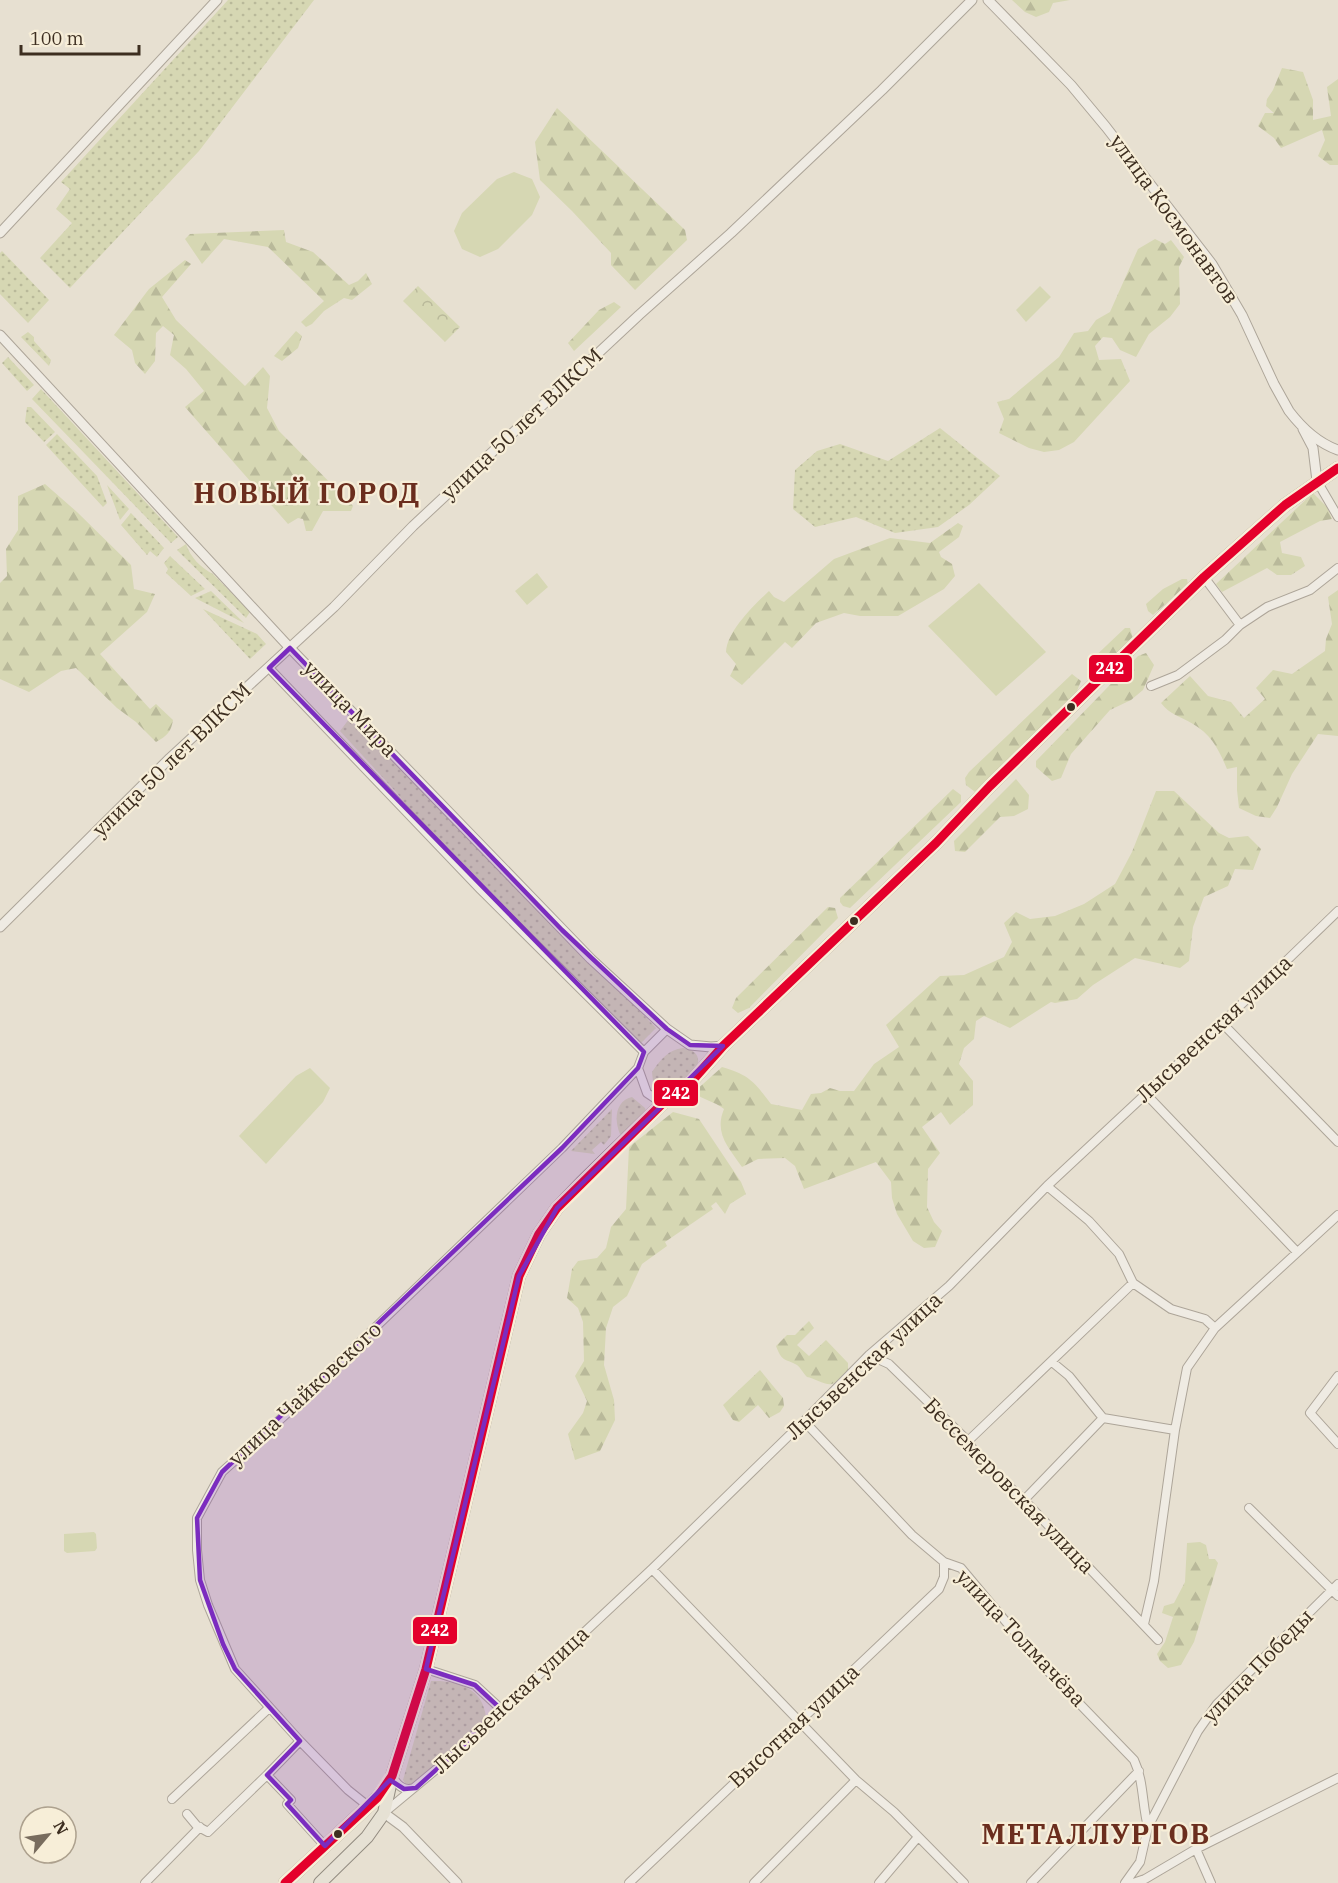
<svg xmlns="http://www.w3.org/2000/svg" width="1338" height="1883" font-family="'IBM Plex Serif',serif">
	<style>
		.grass { fill: url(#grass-dots) }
		.forest { fill: url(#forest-firs) }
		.park { fill: url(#park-crowns) }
		.garden { fill: #d6d7b3 }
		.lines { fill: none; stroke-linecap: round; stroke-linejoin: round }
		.minor-casing { stroke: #ada599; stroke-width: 10 }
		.tertiary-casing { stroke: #ada599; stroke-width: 11 }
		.primary-casing { stroke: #928b80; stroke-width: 14 }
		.minor { stroke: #efebe3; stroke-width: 8 }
		.tertiary { stroke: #efebe3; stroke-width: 9 }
		.primary { stroke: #e6e1d4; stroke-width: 12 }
		.bus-1-casing { stroke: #f7eed8; stroke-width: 14 }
		.bus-1 { stroke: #e4002b; stroke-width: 9 }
		.marked { fill: #7b2cbf; fill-opacity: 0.2; stroke: #7b2cbf; stroke-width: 4.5; stroke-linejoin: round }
		.bus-dot { fill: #3d2e20; stroke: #f7eed8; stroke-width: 2 }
		.labels { text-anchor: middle; stroke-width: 4.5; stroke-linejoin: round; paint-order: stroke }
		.street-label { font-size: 21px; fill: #3d2e20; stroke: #f7eed8 }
		.district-label { font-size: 27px; font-weight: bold; letter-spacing: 1.5px; fill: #6b2e1e; stroke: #f7eed8 }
		.line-badge { stroke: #f7eed8; stroke-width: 2 }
		.badge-label { font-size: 16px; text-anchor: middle; font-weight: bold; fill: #fff }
	</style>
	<defs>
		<pattern id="grass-dots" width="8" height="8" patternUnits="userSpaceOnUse" patternTransform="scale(1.5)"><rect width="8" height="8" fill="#d6d7b3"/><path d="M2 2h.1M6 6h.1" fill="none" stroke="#b9b99a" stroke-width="1.8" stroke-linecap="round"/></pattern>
		<pattern id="forest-firs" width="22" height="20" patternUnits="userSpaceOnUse" patternTransform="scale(1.5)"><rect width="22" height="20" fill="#d6d7b3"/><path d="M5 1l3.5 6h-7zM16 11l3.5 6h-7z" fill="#b9b99a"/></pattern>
		<pattern id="park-crowns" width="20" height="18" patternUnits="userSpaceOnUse" patternTransform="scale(1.5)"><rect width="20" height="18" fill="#d6d7b3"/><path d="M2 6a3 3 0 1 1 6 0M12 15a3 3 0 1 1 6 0" fill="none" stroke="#b9b99a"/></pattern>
	</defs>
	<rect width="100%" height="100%" fill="#e7e0d1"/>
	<!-- grass -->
	<path class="grass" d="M228,0H314L199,151L70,288L40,258L72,223L56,209L70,189L61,182Z
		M2,251L49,300L28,323L0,294V253Z
		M28,332L34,337V341L51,360L49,366L21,337Z
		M8,357L34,385L27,391L2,363Z
		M41,389L178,537L171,543L32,399Z
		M27,407H31L55,432L44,442L25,422Z
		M940,428L1000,476L969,505L938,527L895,533L856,517L815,527L793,509L795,470L817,451L840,444L888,461Z
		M57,434L97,476L107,503L103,507L46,445Z
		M107,485L129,509L120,520Z
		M131,513L164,548L157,557L150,551L147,555L121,525Z
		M186,544C190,557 201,568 213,574L250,612L246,618L177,550Z
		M170,556L205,589L191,596L166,573L168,569L164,563Z
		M211,591L244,623L195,598Z
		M203,609L257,634L266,644L250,659Z
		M349,719L414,779L656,1028L640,1044L413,813L397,793L340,731Z
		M683,1048C717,1053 687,1092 658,1087L653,1081L652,1072C661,1059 668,1050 683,1048Z
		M632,1097L645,1108L647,1114L625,1133L620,1134C614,1120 615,1101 632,1097Z
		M612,1109L611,1136L604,1145L601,1142L592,1150L595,1154L571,1151Z
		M431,1681C457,1680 483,1688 486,1717L415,1785L408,1787L403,1780Z"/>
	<!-- forest -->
	<path class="forest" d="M1012,0H1070L1053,3L1049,12L1036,17L1025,12Z
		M1282,68L1303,72L1313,100V120L1331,116L1327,87L1338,79V165H1330L1318,156L1325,140L1322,130L1281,148L1274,138L1258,126L1265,113H1274L1266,106L1267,99L1273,90Z
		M557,108L685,230L687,240L635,290L611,265V253L572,211L540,180L535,142Z
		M284,230L286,242L313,252L349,285L358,281L366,273L372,284L352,300L344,298L324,311L312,324L306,327L301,322L324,301L268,247L224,239L202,264L185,239L190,234Z
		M1155,239L1165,244L1171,240L1184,257L1179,267L1180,304L1170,317L1149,334L1136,357L1120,350L1112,338L1103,337L1095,346L1099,360L1121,359L1130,381L1074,442L1059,450L1044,452L1029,448L999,433L1004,419L997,402L1009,399L1059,357L1074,333L1088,331L1096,320L1110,312L1138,249Z
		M185,260L191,264L162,297L176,320L245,386L263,367L270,376L267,408L279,431L353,506L351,511H323L312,531H306L303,519L298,518L288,524L185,407L204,391L186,369L170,355L174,335L163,326L156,333L155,361L145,374L135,363L132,350L114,335L149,289Z
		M614,302L621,307L574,351L568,343L599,310Z
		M296,331L302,336L298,348L282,361L274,356Z
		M45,484L77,512L131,565L134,589L155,594L147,612L100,654L150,709L156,704L173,720C171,732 167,736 156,742L136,722L117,708L76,668L61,671L29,692L0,679V583L7,576L6,549L18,530V496Z
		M1313,493L1327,507L1332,519L1320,521L1280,542L1282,553L1301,557L1305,566L1291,575H1277L1267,568L1222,592L1216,584Z
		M958,523L963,526L959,537L939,552L941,557L952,564L955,576L944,589L898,616H860L844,613L816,623L792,648L785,642L742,685L730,676L736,664L726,652C727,631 754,605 769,591L774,597L784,602L834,559L890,538L930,543Z
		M1182,579H1187L1188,584L1153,615L1148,611L1146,604L1163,589Z
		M1338,590V736L1318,734L1292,774L1277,807L1270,818L1256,816L1239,808L1237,790V767L1227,769C1219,750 1211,734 1193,724C1180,716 1170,715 1161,703L1190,676L1208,696L1231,702L1244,718L1265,699L1256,688L1273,670L1292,674L1325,651L1326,639L1332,624L1328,597Z
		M1125,628H1130L1133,638L1094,673L1088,669V663Z
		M1146,653L1154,665L1143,690L1131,700L1110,710L1071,754L1061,778L1052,781L1036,767V761L1138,656Z
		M1072,674L1081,681L1075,696L975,792L966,785L965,778L969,772Z
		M1016,779L1029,795L1028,809L1014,816L1000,817L965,852L955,851L954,841Z
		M953,789L961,795V802L850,908L843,906L840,902V898Z
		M1156,791H1174L1219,833L1229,838L1248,836L1261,849L1253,870L1235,869L1228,886L1204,897L1193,927L1189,961L1180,968L1135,958L1093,985L1077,999L1055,1003L1051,1002L1010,1028L984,1016L976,1021L974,1039L964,1048L959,1064L973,1081V1105L950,1125L941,1112L922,1127L940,1153L928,1169L927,1207L934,1222L942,1231L935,1247L924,1248L913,1241L897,1214L892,1198L891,1182L876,1162L804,1189L795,1166L785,1158L758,1159L742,1167C728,1147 714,1133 724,1109C714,1101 702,1100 694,1092L722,1067C749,1075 754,1081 771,1104L802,1110L811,1094L821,1093L830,1088L840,1091H854L874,1064L899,1047L886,1025L940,976L964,975L1004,957L1012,942L1004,923L1016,912L1030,919L1055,916L1084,904L1115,884L1132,852Z
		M828,907L835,908L838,918L749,1008L738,1013L732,1008L736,998Z
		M673,1112L699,1119L741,1182L746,1194L730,1204L725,1214L716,1202L711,1206L713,1209L665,1242L667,1246L642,1264L627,1296L613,1307L606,1328L604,1365L614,1400L615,1420L600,1451L575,1460L568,1434L583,1413L587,1401L575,1376L584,1361L583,1322L578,1308L567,1298L572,1269L578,1261L597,1258L606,1248L611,1227L626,1209L629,1147Z
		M809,1321L814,1328L797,1345L809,1356L826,1340L848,1363V1371C843,1374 837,1383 832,1384C826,1386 814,1378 807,1377C804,1374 800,1367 797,1365C784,1358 782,1362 776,1346L787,1335H795Z
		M760,1370L783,1398L784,1406L780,1412L769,1418L758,1405L739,1422L733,1420L723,1405Z
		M1200,1542L1206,1545L1209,1559H1215L1218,1563L1194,1642L1181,1665L1168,1668L1160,1661L1157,1654L1165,1642L1173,1617L1162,1613L1164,1606L1174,1603L1185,1582L1187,1543Z"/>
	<!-- park -->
	<path class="park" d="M418,286L460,327L445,342L403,301Z"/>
	<!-- garden -->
	<path class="garden" d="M514,172L532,179L540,197L532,215L498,249L480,257L462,249L454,231L462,213L497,179Z
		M1040,286L1051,297L1026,322L1016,310Z
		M537,573L548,587L527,605L515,591Z
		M979,583L1046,652L996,696L928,626Z
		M310,1068L330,1088L323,1102L266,1164L239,1136L296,1076Z
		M94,1532L96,1534L97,1548L95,1551L67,1553L64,1551V1534Z"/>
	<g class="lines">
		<!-- minor casing -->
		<g class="minor-casing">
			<path id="minor" d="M1317,481L1338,517
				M1204,577L1240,625
				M269,668L481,890L644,1052
				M1151,686L1178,675L1225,640L1240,625L1267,607L1310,590L1338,568
				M1222,1023L1338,1142
				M638,1068L647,1093L656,1099L665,1101
				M1145,1093L1297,1252
				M1047,1186L1089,1221L1119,1254L1133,1283L1171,1309L1205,1319L1215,1328
				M869,1355L889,1364L968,1441L979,1459L1024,1500L1158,1640
				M1052,1362L1069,1376L1103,1418
				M1338,1376L1310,1413L1338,1444
				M804,1421L912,1535L944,1562L961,1568L1043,1666L1134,1760C1144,1781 1142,1805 1148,1827
				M968,1441L1133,1283
				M1024,1500L1103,1418L1175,1430
				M1249,1508L1338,1596
				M652,1569L856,1780L894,1812L964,1883
				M1144,1624L1154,1581L1175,1430L1187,1368L1215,1328L1338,1215
				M426,1669L475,1685L502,1710
				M300,1741L267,1775L291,1800L287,1804L325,1846
				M392,1776C397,1785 404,1792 414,1788
				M172,1799L269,1708
				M368,1806L348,1790L300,1741L235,1669L208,1605L200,1580L197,1550V1518L222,1472L305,1397L357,1345L562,1148L638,1068L644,1052L667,1029
				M385,1812L451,1757L652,1569L804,1421L869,1355L949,1286L1047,1186L1222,1023L1338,911
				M187,1814L197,1826L208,1832L267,1775
				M1196,1849L1211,1883
				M145,1883L200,1827
				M629,1883L939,1589L944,1577V1562
				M754,1883L856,1780
				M879,1883L918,1837
				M1031,1883L1139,1771
				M1125,1883L1140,1862L1148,1827L1198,1731L1217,1704L1338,1584
				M1133,1883L1145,1879L1196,1849L1338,1778"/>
		</g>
		<!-- tertiary casing -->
		<g class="tertiary-casing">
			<path id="tertiary" d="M988,0L1071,85L1106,127L1212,264L1242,315L1274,384L1289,411C1302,428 1318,443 1338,450
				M0,233L217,0
				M0,335L290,648L591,959L667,1029L690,1045L711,1047L723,1046
				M1303,429L1313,448L1317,481
				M0,927L170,758L334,607L413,526L639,315L731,233L882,90L972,0
				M384,1813L403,1827L457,1883"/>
		</g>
		<!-- primary casing -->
		<g class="primary-casing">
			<path id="primary" d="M285,1883L377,1798L390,1780
				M320,1883L367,1837L384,1813L392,1776L426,1669L519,1276L539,1234L557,1208L581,1183L665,1101L691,1082L723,1046L936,843L990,786L1204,577L1285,505L1338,468"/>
		</g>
		<!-- minor -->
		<use href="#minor" class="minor"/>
		<!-- tertiary -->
		<use href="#tertiary" class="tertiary"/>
		<!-- primary -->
		<use href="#primary" class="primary"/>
		<!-- bus-1 casing -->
		<g class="bus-1-casing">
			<path id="bus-1" d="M285,1883L377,1798L392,1776L426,1669L519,1276L539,1234L557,1208L665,1101L691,1082L723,1046L936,843L990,786L1204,577L1285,505L1338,468"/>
		</g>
		<!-- bus-1 -->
		<use href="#bus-1" class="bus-1"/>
	</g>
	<!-- marked area -->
	<path class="marked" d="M290,648L562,930L667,1029L690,1045L723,1046L557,1208L519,1276L426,1669L475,1685L502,1710L416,1788L404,1789L390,1780L325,1846L287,1804L291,1800L267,1775L300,1741L235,1669L223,1644L200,1580L197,1518L222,1472L562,1148L638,1068L644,1052L269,668Z"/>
	<!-- markers -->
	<g class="bus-dot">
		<circle cx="1071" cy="707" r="5"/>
		<circle cx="854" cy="921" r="5"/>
		<circle cx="338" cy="1834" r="5"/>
	</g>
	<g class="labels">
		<!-- street labels -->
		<g class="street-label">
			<text transform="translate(1174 219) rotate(54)" y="7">улица Космонавтов</text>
			<text transform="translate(522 424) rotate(-43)" y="7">улица 50 лет ВЛКСМ</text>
			<text transform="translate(350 709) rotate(46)" y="7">улица Мира</text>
			<text transform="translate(172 760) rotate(-44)" y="7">улица 50 лет ВЛКСМ</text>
			<text transform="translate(1214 1029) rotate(-43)" y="7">Лысьвенская улица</text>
			<text transform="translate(864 1366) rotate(-43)" y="7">Лысьвенская улица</text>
			<text transform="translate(305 1394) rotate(-43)" y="7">улица Чайковского</text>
			<text transform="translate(1009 1486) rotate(46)" y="7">Бессемеровская улица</text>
			<text transform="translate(1021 1638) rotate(47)" y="7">улица Толмачёва</text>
			<text transform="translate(1258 1666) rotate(-46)" y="7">улица Победы</text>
			<text transform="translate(511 1700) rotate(-43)" y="7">Лысьвенская улица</text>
			<text transform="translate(794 1726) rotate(-43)" y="7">Высотная улица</text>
		</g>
		<!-- district labels -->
		<g class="district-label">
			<text x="307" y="503">НОВЫЙ ГОРОД</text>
			<text x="1096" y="1844">МЕТАЛЛУРГОВ</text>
		</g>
	</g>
	<g class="line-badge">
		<rect x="1088" y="654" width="45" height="29" rx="6" fill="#e4002b"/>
		<rect x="653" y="1079" width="46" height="28" rx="6" fill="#e4002b"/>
		<rect x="412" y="1616" width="46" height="29" rx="6" fill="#e4002b"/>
	</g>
	<g class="badge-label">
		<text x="1110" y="674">242</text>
		<text x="676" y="1099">242</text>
		<text x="435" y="1636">242</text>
	</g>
	<!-- north arrow -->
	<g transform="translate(48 1835) rotate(61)"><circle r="28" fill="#f7eed8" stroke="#ada18e" stroke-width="1.5"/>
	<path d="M0-4.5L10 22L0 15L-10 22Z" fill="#786c5e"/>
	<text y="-9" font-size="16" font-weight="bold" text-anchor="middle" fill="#3d2e20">N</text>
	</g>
	<!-- scale -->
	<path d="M21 45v9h118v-9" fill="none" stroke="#3d2e20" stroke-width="3"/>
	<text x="30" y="45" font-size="18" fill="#3d2e20" stroke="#f7eed8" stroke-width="4.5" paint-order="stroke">100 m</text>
</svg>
